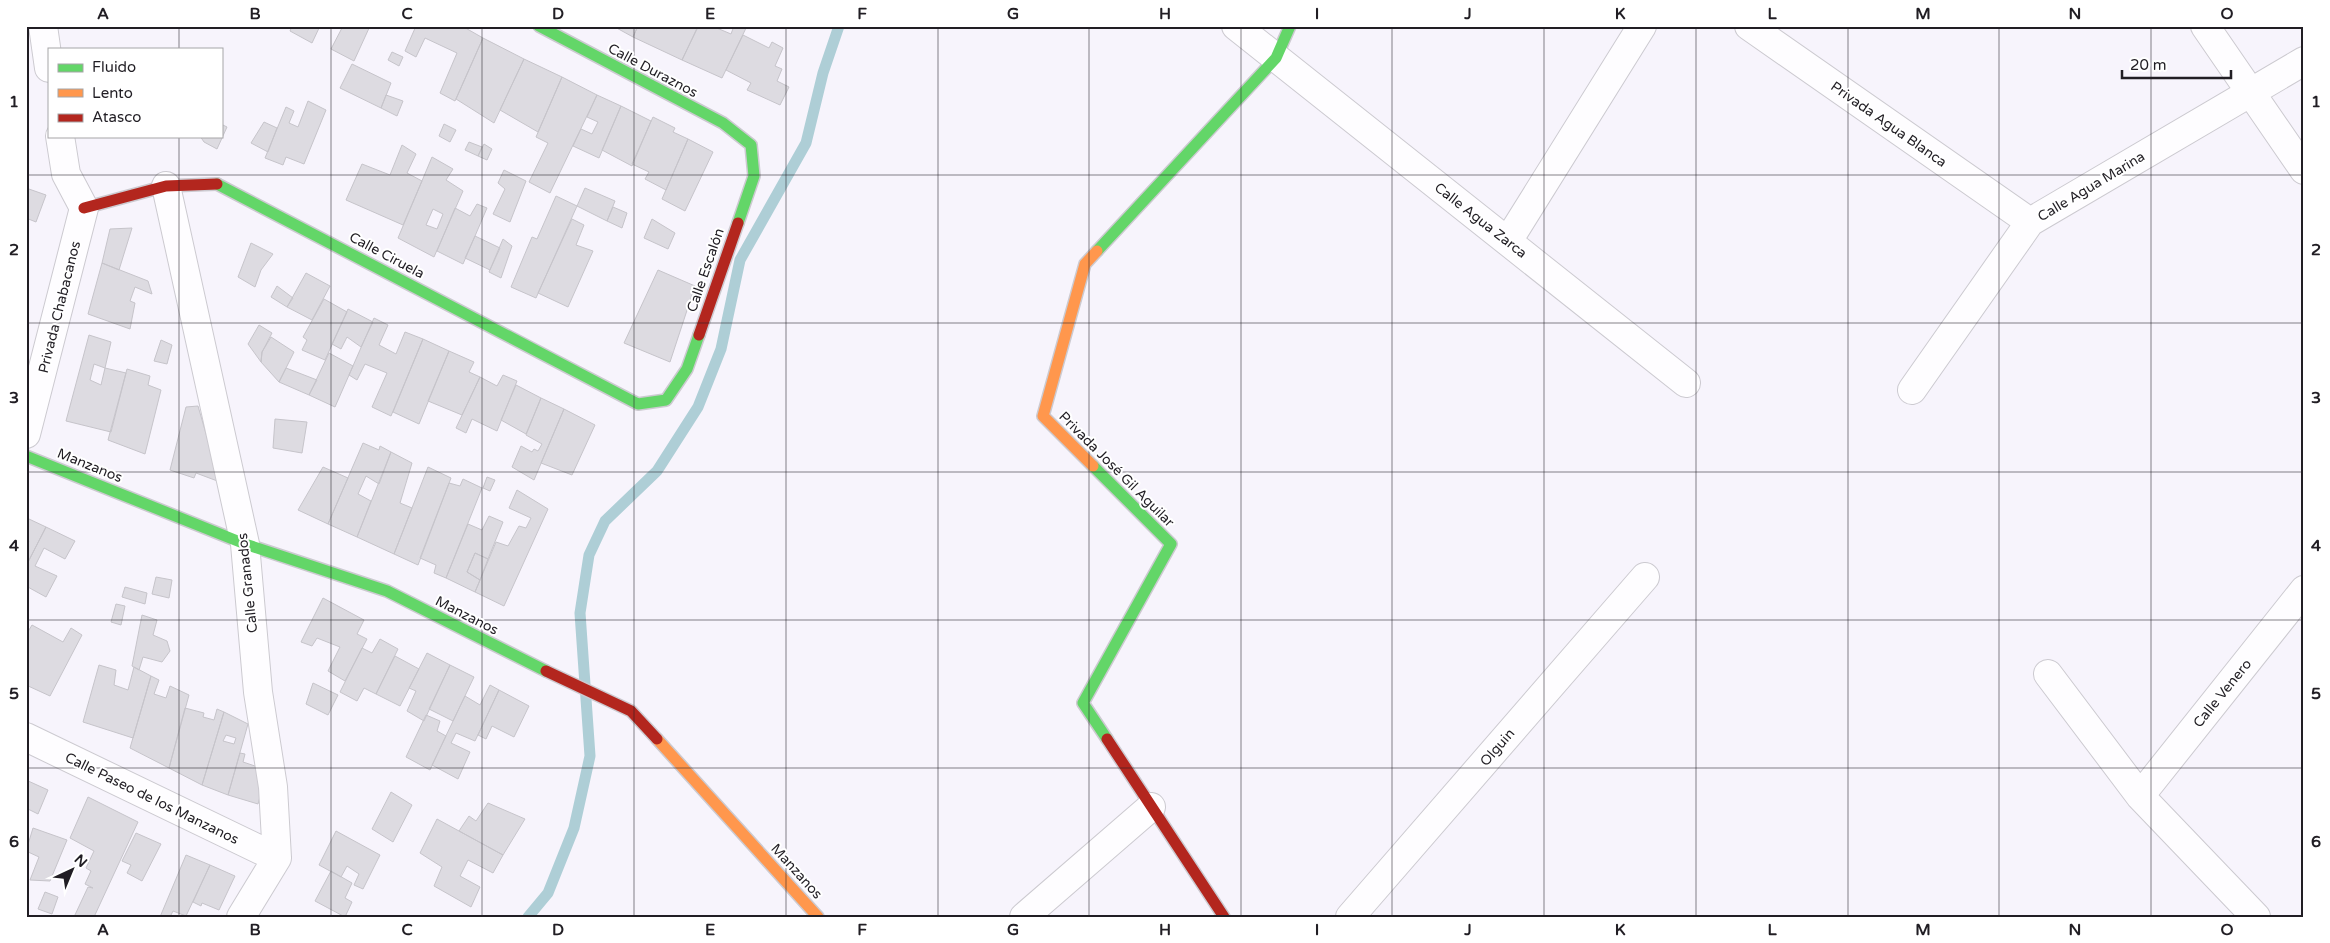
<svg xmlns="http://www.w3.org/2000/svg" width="2330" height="943" font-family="'Varela Round',sans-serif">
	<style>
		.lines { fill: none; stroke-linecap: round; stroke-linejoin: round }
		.stream { stroke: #aeced6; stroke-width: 11 }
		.building { fill: #dddbe1; stroke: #c6c4ca; fill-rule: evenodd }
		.street-casing { stroke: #cccad0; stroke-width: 30 }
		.fast-casing { stroke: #cccad0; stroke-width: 14 }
		.slow-casing { stroke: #cccad0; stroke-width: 14 }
		.jam-casing { stroke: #cccad0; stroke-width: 14 }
		.street { stroke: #fefdff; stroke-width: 28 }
		.fast { stroke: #63d668; stroke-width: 11 }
		.slow { stroke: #ff974d; stroke-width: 11 }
		.jam { stroke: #b3261e; stroke-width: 11 }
		.grid { fill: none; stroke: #211e24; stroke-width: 1; stroke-opacity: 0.55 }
		.labels { text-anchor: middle; stroke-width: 4; stroke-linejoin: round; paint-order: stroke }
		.street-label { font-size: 14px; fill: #211e24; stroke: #fff }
		.neatline { fill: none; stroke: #211e24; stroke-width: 2 }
		.grid-label { font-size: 16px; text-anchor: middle; font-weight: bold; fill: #211e24 }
	</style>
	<rect width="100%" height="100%" fill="#f7f4fc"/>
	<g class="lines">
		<!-- stream -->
		<path class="stream" d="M528,917L548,893L574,828L590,756L580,613L589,555L605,521L657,471L698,407L721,349L740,260L806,143L823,73L839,26"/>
	</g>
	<!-- building -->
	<path class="building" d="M292,26H320L312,43L290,31Z
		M343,26H370L354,61L331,49Z
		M416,26H462L483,38L455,101L440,93L457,53L425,38L416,57L405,51Z
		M613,26H638L633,37Z
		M638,26H697L698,27L682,60L633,37Z
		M712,26L731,34L734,26H747L722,78L682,60L698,26Z
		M743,35L769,48L772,42L783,48L775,66L782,69L777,81L789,87L780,105L747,90L751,83L726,70Z
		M483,38L524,59L494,123L456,99Z
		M392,52L403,57L399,66L388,60Z
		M524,59L562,77L538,132L500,110Z
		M352,64L391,83L381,108L340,88Z
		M562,77L597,95L550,193L529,182L548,143L536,137Z
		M386,95L403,101L397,116L381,108Z
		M597,95L621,106L599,158L573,146L581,129L592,134L598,122L587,117Z
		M308,101L326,110L304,164L286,157L283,165L265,158L286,107L294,111L289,123L298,127Z
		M621,106L651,121L632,166L602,150Z
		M653,117L675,128L673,132L688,139L666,190L645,179L649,172L632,164Z
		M264,122L277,128L268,152L251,143Z
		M221,124L227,127L217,149L204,142L200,136H221Z
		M444,124L456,130L450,142L439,136Z
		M688,139L713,152L685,211L662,199Z
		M469,142L482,147L478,156L465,150Z
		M484,144L492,149L487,160L478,156Z
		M402,145L416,154L407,173L422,181L403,225L346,200L362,164L390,175Z
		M432,157L453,169L446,180L463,191L434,257L398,238ZM433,209L443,214L437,229L426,225Z
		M504,170L526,181L510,222L493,214L505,189L498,183Z
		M26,188L46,195L36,222L26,218Z
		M585,188L615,201L607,221L577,206Z
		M556,196L577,206L536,298L511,287L532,237L537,239Z
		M477,204L487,208L463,264L437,251L455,208L470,216Z
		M613,207L627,213L622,228L607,221Z
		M572,219L584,225L576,245L593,251L568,307L538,293Z
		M652,219L675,233L668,249L644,238Z
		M132,228L119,270L102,263L110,229Z
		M475,236L500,248L490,270L465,258Z
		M503,239L512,246L501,278L489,272Z
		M251,243L273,254L261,270L255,287L238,277Z
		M102,263L148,281L152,294L135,287L130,301L135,303L130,329L88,314Z
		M658,270L695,286L670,362L624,343Z
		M306,273L330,286L312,320L287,307Z
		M277,286L293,298L287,307L271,297Z
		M324,299L347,312L325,360L302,350L307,340L303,337Z
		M348,309L373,322L361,347L347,337L341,349L332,344Z
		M374,318L388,325L379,345L396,354L405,332L423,339L391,416L372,407L387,373L365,364L357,380L349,375Z
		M259,325L272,333L262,352L261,362L248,344Z
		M89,335L111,342L105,368L126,373L111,432L66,421ZM94,364L105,368L101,385L90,380Z
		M271,337L294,352L279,382L261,362L262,352Z
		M423,339L449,351L419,424L393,412Z
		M161,340L172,345L167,364L154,361Z
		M449,351L474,362L469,372L480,377L462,415L428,401Z
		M329,353L353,366L335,407L309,395Z
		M286,368L317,380L309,395L279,382Z
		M127,369L150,376L148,385L161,390L145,454L108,440Z
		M503,375L517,381L497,431L472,419L466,433L456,428L480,377L497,386Z
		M516,385L541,398L526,434L501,420Z
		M541,398L564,409L534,480L512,467L521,446L532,452L534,449L538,451L542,444L526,435Z
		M198,406L220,482L196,473L194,478L170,470L186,407Z
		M564,409L595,425L572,475L541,463Z
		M275,419L307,422L302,453L273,448Z
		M363,443L379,450L380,446L391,452L379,484L366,476L358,494L371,501L357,537L328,524Z
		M391,452L412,463L400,503L412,508L394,554L357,537Z
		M323,467L348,478L328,524L298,510Z
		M428,467L451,478L418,565L394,554Z
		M487,477L495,480L490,491L483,488Z
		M463,479L482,488L446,578L434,573L436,565L420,558L449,483L460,486Z
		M517,490L548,509L504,606L475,592L496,542L508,546L519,526L526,528L531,518L509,508Z
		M489,516L503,522L488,559L475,553L467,572L480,580L475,592L446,578L468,524L482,530Z
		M29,519L46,527L26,566V546L29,541L26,540V525Z
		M46,527L75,541L65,559L44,548L35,566L57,576L46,597L26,586V566Z
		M475,553L488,559L480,580L467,572Z
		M156,577L172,580L169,598L152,594Z
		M125,587L147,593L145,604L122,597Z
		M323,598L364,620L357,634L367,639L345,681L328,671L340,647L317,638L312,646L301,642Z
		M116,604L125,606L121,625L111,622Z
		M142,615L157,620L153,635L167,641L170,651L162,662L143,657L139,670L132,666Z
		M32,625L63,642L71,628L82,635L50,696L26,685V635Z
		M380,639L398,649L376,694L364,688L357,701L340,692L362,648L372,653Z
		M427,653L450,665L424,721L407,711L416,691L409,688Z
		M395,656L419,669L400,706L376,694Z
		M99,665L116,670L114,685L128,690L134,667L151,676L133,738L83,722Z
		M450,665L474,677L453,721L429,709Z
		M151,676L159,680L154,694L166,698L170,686L189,695L169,768L130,748Z
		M313,683L338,695L328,715L306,704Z
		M490,685L499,690L475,741L456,733L451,743L470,752L458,779L432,765L465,696L480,705Z
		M499,690L529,706L514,737L492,726L486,739L478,735Z
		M185,708L204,713L203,717L214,720L217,709L224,712L202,785L169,768Z
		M224,712L248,724L228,795L202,785ZM226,735L236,738L234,744L223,741Z
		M426,715L440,721L437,731L446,736L430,770L406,757Z
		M240,753L245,754L243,762L267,770L258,804L228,795Z
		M26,780L48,790L38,814L26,808Z
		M391,792L412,805L393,842L372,829Z
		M88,797L138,822L94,917H74L88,887L93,888L85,884L91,871L86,868L94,851L70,838Z
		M488,803L525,819L503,855L459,831L469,816L476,821Z
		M437,819L503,855L493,873L468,860L460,876L480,887L471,907L434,886L442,867L420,853Z
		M33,828L67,840L50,881L30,880L39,857L26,851Z
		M336,831L380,855L363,889L354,885L359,874L347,866L341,877L319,865Z
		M136,833L161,844L142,881L127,873L131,865L122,861Z
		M186,855L210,865L186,916L173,911L170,917H160Z
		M210,865L235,876L219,910L202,903L201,906L193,902Z
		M331,871L352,883L345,898L352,902L345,917L315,901Z
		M45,892L58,897L52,914L38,909Z"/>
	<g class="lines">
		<!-- street casing -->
		<g class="street-casing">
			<path id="street" d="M43,26L49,68
				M1236,26L1686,383
				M1749,26L2030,222
				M2205,26L2304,170
				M166,186L245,544L258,692L273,787L277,858L241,917
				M1508,241L1642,26
				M1912,390L2030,222L2304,61
				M26,434L84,208L66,174L60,136
				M2048,674L2140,796L2256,917
				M26,737L277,858
				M2140,796L2304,590
				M1024,917L1151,807
				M1350,917L1645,577"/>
		</g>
		<!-- fast casing -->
		<g class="fast-casing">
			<path id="fast" d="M539,26L723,123L751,145L754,176L738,223
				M217,184L638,404L666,400L687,369L699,335
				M1097,251L1276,58L1290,26
				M26,456L245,544L387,591L546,671
				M1093,466L1171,544L1083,703L1107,739"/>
		</g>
		<!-- slow casing -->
		<g class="slow-casing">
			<path id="slow" d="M1093,466L1043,416L1085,264L1097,251
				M657,739L818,917"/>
		</g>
		<!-- jam casing -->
		<g class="jam-casing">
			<path id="jam" d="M84,208L166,186L217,184
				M699,335L738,223
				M546,671L631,711L657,739
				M1107,739L1224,917"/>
		</g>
		<!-- street -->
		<use href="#street" class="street"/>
		<!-- fast -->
		<use href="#fast" class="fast"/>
		<!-- slow -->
		<use href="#slow" class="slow"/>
		<!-- jam -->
		<use href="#jam" class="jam"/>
	</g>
	<!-- grid -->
	<path class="grid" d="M179,26V49M331,26V917M482,26V917M634,26V917M786,26V917M938,26V917M1089,26V917M1241,26V917M1392,26V917M1544,26V917M1696,26V917M1848,26V917M1999,26V917M2151,26V917M179,136V917M26,175H2304M26,323H2304M26,472H2304M26,620H2304M26,768H2304"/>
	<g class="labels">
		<!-- street labels -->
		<g class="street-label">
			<text transform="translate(653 70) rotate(28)" y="5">Calle Duraznos</text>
			<text transform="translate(1889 124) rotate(35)" y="5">Privada Agua Blanca</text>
			<text transform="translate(2091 186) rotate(-31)" y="5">Calle Agua Marina</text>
			<text transform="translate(1481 220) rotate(38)" y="5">Calle Agua Zarca</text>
			<text transform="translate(387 255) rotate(28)" y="5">Calle Ciruela</text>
			<text transform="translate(705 270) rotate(-71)" y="5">Calle Escalón</text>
			<text transform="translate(59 307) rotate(-76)" y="5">Privada Chabacanos</text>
			<text transform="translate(90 465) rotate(22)" y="5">Manzanos</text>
			<text transform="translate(1117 469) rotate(45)" y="5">Privada José Gil Aguilar</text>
			<text transform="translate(247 583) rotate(-96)" y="5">Calle Granados</text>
			<text transform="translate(467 615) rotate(27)" y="5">Manzanos</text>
			<text transform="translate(2222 693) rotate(-51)" y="5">Calle Venero</text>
			<text transform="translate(1497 747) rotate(-49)" y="5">Olguin</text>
			<text transform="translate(152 798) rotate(26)" y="5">Calle Paseo de los Manzanos</text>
			<text transform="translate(797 871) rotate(48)" y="5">Manzanos</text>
		</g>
	</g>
	<!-- border -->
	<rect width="2330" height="943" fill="none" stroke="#ffffff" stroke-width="55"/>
	<!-- legend -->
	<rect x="48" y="48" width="175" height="90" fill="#ffffff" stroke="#a6a5a7"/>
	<rect x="58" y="64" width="25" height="8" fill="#63d668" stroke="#a6a5a7"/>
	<text x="92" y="72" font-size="15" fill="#211e24">Fluido</text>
	<rect x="58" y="89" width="25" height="8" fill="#ff974d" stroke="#a6a5a7"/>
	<text x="92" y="98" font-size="15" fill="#211e24">Lento</text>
	<rect x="58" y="114" width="25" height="8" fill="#b3261e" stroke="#a6a5a7"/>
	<text x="92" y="122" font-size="15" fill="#211e24">Atasco</text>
	<!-- north arrow -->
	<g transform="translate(72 870) rotate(44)" stroke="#ffffff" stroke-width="4" paint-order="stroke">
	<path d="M0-4L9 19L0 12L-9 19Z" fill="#211e24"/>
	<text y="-8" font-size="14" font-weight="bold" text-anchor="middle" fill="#211e24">N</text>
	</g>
	<!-- scale -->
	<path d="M2122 70v8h109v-8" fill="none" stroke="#211e24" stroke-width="2.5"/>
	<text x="2130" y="70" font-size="15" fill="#211e24" stroke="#ffffff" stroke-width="4" paint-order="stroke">20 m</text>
	<rect x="28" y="28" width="2274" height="888" class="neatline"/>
	<g class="grid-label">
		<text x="103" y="19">A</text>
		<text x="255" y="19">B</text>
		<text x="407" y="19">C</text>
		<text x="558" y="19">D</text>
		<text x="710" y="19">E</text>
		<text x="862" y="19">F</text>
		<text x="1013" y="19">G</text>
		<text x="1165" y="19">H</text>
		<text x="1317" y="19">I</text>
		<text x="1468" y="19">J</text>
		<text x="1620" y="19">K</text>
		<text x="1772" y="19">L</text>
		<text x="1923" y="19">M</text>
		<text x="2075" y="19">N</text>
		<text x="2227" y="19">O</text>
		<text x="14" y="107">1</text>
		<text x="2316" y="107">1</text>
		<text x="14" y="255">2</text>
		<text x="2316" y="255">2</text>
		<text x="14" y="403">3</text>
		<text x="2316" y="403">3</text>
		<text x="14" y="551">4</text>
		<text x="2316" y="551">4</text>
		<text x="14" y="699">5</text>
		<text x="2316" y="699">5</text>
		<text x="14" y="847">6</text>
		<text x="2316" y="847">6</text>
		<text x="103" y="935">A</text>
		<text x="255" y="935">B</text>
		<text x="407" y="935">C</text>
		<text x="558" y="935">D</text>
		<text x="710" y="935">E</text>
		<text x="862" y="935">F</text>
		<text x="1013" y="935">G</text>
		<text x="1165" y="935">H</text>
		<text x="1317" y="935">I</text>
		<text x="1468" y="935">J</text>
		<text x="1620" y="935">K</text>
		<text x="1772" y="935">L</text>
		<text x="1923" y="935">M</text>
		<text x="2075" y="935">N</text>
		<text x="2227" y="935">O</text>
	</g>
</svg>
